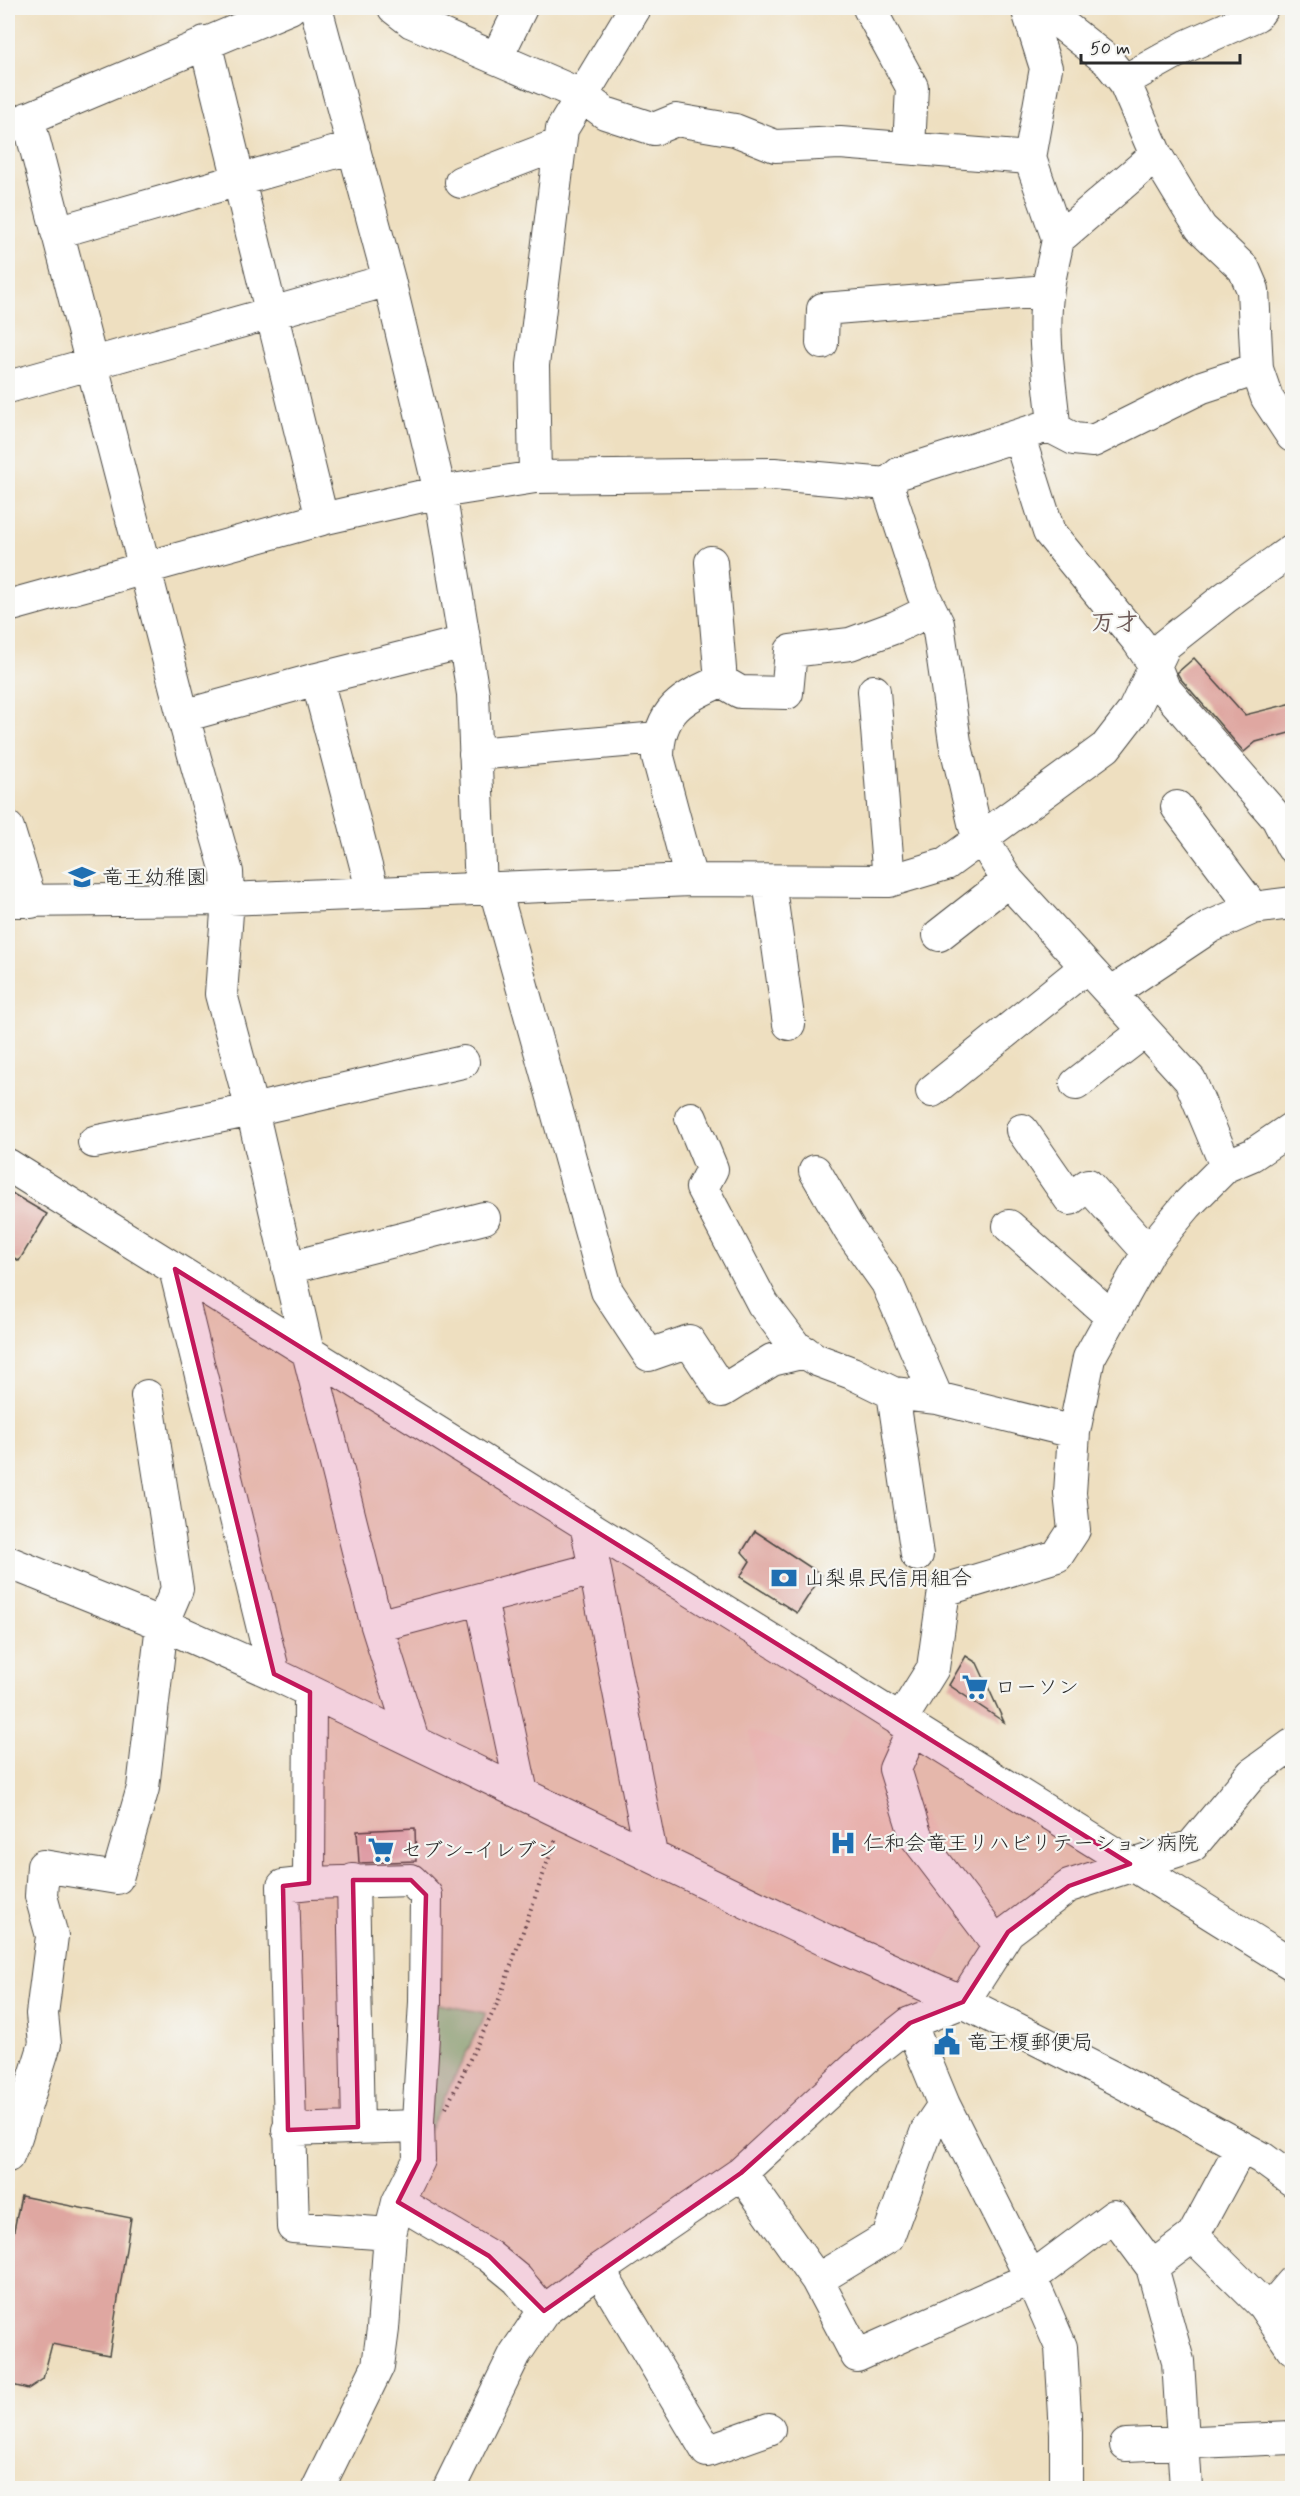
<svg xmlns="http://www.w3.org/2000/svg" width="1300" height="2496" font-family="Mynerve,'Klee One',sans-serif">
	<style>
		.built { fill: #f2d5bd }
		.green { fill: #89d08b; stroke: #5a7e5b; stroke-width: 1.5 }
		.building { fill: #dfa7a1 }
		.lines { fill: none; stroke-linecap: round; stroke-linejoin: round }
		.minor-casing { stroke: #484641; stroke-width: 34 }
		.path { stroke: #484641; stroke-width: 4; stroke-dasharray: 1.5 4.5; stroke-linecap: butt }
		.minor { stroke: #fff; stroke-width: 32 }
		.marked { fill: #c2185b; fill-opacity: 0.2; stroke: #c2185b; stroke-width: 4.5; stroke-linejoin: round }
		.labels { text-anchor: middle; stroke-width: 4.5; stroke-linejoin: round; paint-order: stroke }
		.poi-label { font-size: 21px; fill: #2b2b2b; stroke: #f6f6f2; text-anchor: start }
		.quarter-label { font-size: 24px; font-weight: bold; fill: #6a5654; stroke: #f6f6f2 }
	</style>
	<rect width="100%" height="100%" fill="#f6f6f2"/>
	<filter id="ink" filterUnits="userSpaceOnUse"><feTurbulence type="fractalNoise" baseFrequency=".0167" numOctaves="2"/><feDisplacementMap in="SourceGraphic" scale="12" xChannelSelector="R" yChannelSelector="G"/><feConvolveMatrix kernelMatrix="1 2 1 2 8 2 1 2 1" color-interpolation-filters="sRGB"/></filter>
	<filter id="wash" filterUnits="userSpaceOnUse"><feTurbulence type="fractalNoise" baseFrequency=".008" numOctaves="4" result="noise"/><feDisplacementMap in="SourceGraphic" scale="24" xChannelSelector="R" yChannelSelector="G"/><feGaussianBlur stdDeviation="1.35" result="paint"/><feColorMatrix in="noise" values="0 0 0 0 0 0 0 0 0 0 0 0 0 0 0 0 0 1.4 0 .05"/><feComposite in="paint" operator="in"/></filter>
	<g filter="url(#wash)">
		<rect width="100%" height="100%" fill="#eedfc0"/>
		<!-- built -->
		<path class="built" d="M854,1718L896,1746L964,1916L933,1965L765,1888L777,1846L761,1811L749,1730L833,1759Z"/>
		<!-- green -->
		<path class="green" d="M433,2003L486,2013L425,2137Z"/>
		<g id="blocks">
			<!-- building -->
			<path class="building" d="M1194,658L1245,715L1293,703V732L1256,742L1244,752L1180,678L1177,673Z
				M8,1191L47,1214L19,1261L8,1254Z
				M755,1531L822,1575L797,1613L740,1577L750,1561L742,1552Z
				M966,1656L977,1663L1004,1722L949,1685Z
				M415,1828L416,1861L359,1863L357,1831Z
				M21,2196L131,2218L109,2355L52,2344L43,2379L28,2389L8,2384V2259Z"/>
		</g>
	</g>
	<g filter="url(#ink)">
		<use href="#blocks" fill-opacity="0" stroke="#484641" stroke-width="1.5"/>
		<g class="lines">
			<!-- minor casing -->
			<g class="minor-casing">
				<path id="minor" d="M316,8L389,280L440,492L473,694L481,889
					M394,8L412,22L581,95L605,113L654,129L676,120L735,130L775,146L840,143L1030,158
					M869,8L912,87L909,148
					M1027,8L1046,68L1030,158L1058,239L1156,155
					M1041,8L1107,60L1124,81L1156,155L1188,208L1201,228L1244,269L1253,290L1257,369L1267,398L1292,436
					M205,42L322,519
					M497,57L521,8
					M1124,81L1187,46L1257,15L1262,8
					M28,118L183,716L227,872L228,899L221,994L252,1110L308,1352L377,1626L413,1740
					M8,127L290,8
					M461,182L560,144
					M57,232L354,147
					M822,343L823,309L1047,291
					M8,387L389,280
					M1049,426L1074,439L1093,441L1202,387L1257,369
					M1019,437L1049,532L1138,641L1155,666L1164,688L1277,818L1292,847
					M535,477L533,365L562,129L635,8
					M887,484L923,594L938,624L955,742L975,827L1008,881L1190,1080L1226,1166
					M711,562L721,681
					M8,606L322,519L440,492L535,477L774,474L887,484L900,473L1054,424C1050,382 1041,332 1048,289C1050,273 1055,256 1058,239
					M874,691L889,881
					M183,716L317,679
					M475,754L658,738
					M1177,807L1253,908
					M8,828L31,902
					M691,880L658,757C658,711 683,697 721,681L740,692L787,693L791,651L850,644L896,627L931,610
					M769,881L789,1024
					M495,889L607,1291L649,1355L689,1341L722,1391L772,1360L805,1352
					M373,893L317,679L465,642
					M8,901L228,899L691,880L889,881L946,864L1106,747L1133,712L1165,645L1226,597L1292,550
					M939,935L1008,881
					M1111,993L1210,927L1253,908L1292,903
					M1076,1084L1145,1031
					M932,1091L1086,967
					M691,1118L712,1169L702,1188L763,1304L795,1346L817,1360L852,1373L893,1393L937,1398L1074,1432
					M1022,1130L1070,1199L1088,1185L1148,1252
					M94,1142L252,1110L463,1062
					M8,1165L1292,1964
					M815,1171L850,1231L887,1283L937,1398
					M1009,1226L1112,1317
					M288,1268L484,1218
					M175,1269L274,1674
					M893,1393L917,1555
					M586,1524L651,1854
					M8,1562L162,1624L274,1674L825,1940L963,2002L1114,2078L1262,2158L1292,2180
					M481,1599L522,1793
					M377,1626L594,1569
					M310,1692L309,1883L411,1880L426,1895L425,2002L418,2122L419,2160L398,2202L390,2234L383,2329L378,2366L318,2488
					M900,1721L933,1668L944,1590L1057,1556L1074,1530L1070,1493L1074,1432L1089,1358L1148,1252L1187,1205L1226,1166L1252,1155L1292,1128
					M913,1729L895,1769L916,1837L999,1946
					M353,1880L358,2127
					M309,1883L283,1886L293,2227L390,2234
					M910,2023L944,2105L1031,2278L1061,2347L1066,2433V2488
					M288,2130L418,2126
					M8,2156L16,2137L45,2044L42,2014L52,1936L41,1896L43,1866L117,1878L143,1788L162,1624L177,1589L147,1396
					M741,2173L817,2280L857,2356L1031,2278L1114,2216L1152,2267L1178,2361L1186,2488
					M398,2202L489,2256L517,2279L544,2311
					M1193,2236L1263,2305L1292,2348
					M1152,2267L1193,2236L1241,2147
					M599,2270L707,2451L769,2429
					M817,2280L888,2237L927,2130L944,2105
					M1268,2311L1292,2283
					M1126,2445L1292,2438
					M449,2488L515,2354L544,2311L599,2270L741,2173L868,2056L910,2023L963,2002L1008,1932L1069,1886L1192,1846L1252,1774L1292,1745"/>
			</g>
			<!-- path -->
			<path class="path" d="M446,2108L498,2002L556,1838"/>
			<!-- minor -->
			<use href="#minor" class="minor"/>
		</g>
	</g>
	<!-- marked area -->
	<path class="marked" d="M175,1269L1130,1864L1069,1886L1008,1932L963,2002L910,2023L741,2173L544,2311L489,2256L398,2202L419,2160L426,1895L411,1880H353L358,2127L288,2130L283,1886L309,1883L310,1692L274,1674Z"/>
	<!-- icons -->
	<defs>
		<g id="school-bare" transform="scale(2.07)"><path d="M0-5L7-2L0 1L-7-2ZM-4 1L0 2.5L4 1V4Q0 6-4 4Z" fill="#1f6fb2" stroke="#f6f6f2" stroke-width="2.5" paint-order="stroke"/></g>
		<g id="bank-bare" transform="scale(2.07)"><path d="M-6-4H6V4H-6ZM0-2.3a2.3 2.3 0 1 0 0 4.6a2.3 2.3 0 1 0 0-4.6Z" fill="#1f6fb2" stroke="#f6f6f2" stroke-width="2.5" paint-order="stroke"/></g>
		<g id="supermarket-bare" transform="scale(2.07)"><path d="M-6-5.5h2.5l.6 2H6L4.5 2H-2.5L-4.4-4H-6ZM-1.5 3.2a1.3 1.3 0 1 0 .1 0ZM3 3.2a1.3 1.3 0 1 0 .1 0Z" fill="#1f6fb2" stroke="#f6f6f2" stroke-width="2.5" paint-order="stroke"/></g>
		<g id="hospital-bare" transform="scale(2.07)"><path d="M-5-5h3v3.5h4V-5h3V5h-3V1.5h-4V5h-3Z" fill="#1f6fb2" stroke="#f6f6f2" stroke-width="2.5" paint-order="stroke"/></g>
		<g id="civic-bare" transform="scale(2.07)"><path d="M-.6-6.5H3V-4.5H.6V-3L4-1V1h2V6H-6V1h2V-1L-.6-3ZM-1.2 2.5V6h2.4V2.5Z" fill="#1f6fb2" stroke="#f6f6f2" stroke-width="2.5" paint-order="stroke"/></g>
	</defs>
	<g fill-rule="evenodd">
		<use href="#school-bare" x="82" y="877"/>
		<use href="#bank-bare" x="784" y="1578"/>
		<use href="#supermarket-bare" x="975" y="1687"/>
		<use href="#hospital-bare" x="843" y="1843"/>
		<use href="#supermarket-bare" x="381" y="1850"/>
		<use href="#civic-bare" x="947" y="2042"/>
	</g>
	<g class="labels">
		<!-- poi labels -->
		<g class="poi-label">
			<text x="102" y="884">竜王幼稚園</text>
			<text x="804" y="1585">山梨県民信用組合</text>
			<text x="995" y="1694">ローソン</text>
			<text x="863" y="1850">仁和会竜王リハビリテーション病院</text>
			<text x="401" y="1857">セブン-イレブン</text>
			<text x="967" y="2049">竜王榎郵便局</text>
		</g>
		<!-- quarter labels -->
		<g class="quarter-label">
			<text x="1115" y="630">万才</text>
		</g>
	</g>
	<!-- margin -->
	<rect width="1300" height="2496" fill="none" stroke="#f6f6f2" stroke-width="30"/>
	<!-- scale -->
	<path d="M1081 54v9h159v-9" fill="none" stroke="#2b2b2b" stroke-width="3"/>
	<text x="1090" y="54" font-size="18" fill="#2b2b2b" stroke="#f6f6f2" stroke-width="4.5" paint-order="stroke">50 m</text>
</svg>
